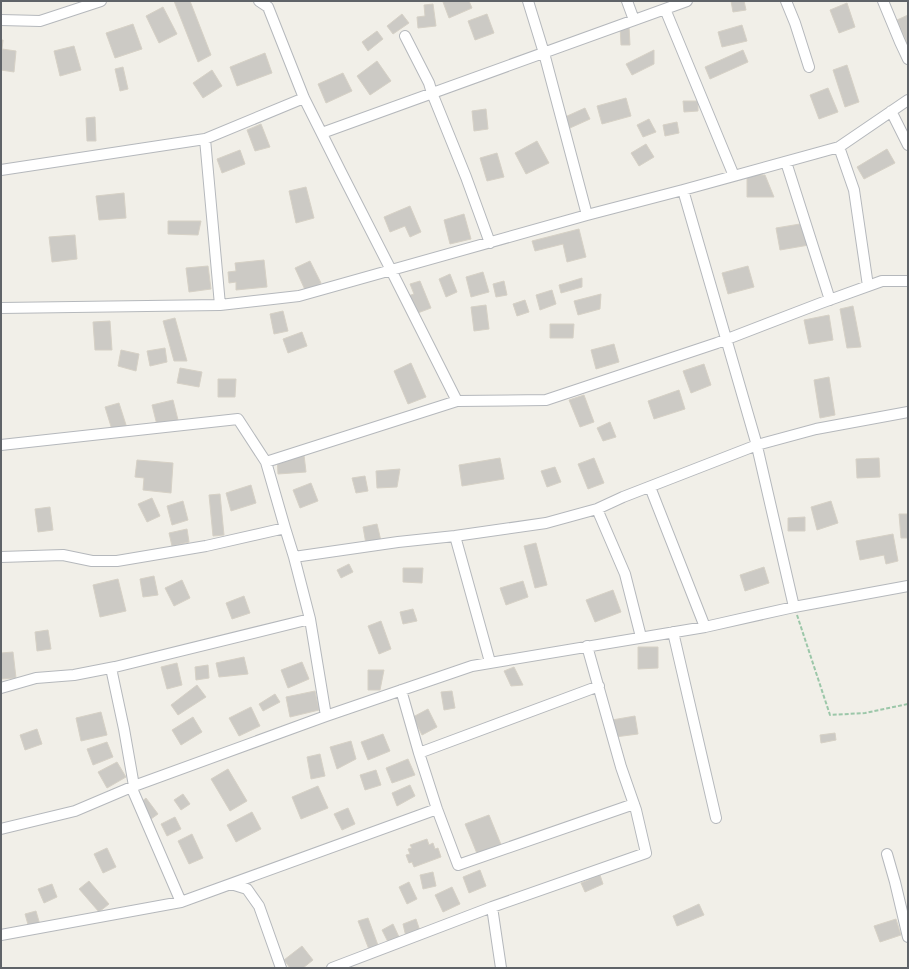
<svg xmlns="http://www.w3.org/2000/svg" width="909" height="969" font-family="Poppins,sans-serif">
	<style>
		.building { fill: #cccac5; stroke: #d6d1c6 }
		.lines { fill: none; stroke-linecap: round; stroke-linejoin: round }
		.minor-casing { stroke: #b5b8bc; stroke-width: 12 }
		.path { stroke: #9cc7a9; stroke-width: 2; stroke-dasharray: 4 2; stroke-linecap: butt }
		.minor { stroke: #fff; stroke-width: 10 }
	</style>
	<rect width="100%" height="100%" fill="#f1efe8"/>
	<!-- building -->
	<path class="building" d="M174,1H190L211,55L198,62Z
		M445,1H469L472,8L449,18L443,2Z
		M731,1H744L746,10L733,12Z
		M847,3L855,27L839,33L830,10Z
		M433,4L436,26L418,28L417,17L425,16L424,5Z
		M163,7L177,34L159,43L146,16Z
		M402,14L409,23L393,34L387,26Z
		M487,14L494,33L475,40L468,21Z
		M908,15V45L897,20Z
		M133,24L142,49L115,58L106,33Z
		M742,25L747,41L722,47L718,32Z
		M620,26H629L630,45H621Z
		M377,31L383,39L368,51L362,42Z
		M1,40H3L2,49L16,51L14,72L1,70Z
		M74,46L81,70L60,76L54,51Z
		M654,50V64L632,75L626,64Z
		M743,50L748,62L710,79L705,67Z
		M265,53L272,73L237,86L230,67Z
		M377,61L391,81L370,95L357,76Z
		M847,65L859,102L845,107L833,70Z
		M123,67L128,89L120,91L115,69Z
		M212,70L222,86L203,98L193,83Z
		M343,73L352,91L326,103L318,84Z
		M828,88L838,112L819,119L810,95Z
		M626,98L631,116L602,124L597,106Z
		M683,101H698V111L684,112Z
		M585,108L590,119L570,128L565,117Z
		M486,109L488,129L474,131L472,111Z
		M95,117L96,141H87L86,118Z
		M649,119L656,132L643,137L637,125Z
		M677,122L679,133L665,136L663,125Z
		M261,124L270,147L255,151L247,130Z
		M537,141L549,163L526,174L515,153Z
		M646,144L654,157L639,166L631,153Z
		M887,149L895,163L864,179L857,167Z
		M240,150L245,164L222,173L217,159Z
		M497,153L504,177L487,181L480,158Z
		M747,175H765L774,197H747Z
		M306,187L314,218L296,223L289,191Z
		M124,193L126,218L99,220L96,196Z
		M410,206L421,232L410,237L405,226L390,232L384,217Z
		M464,214L471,239L450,244L444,220Z
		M168,221H201L198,235L168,234Z
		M806,223L809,245L780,250L776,228Z
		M579,229L586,257L567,262L563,244L535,251L532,241Z
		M75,235L77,259L52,262L49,237Z
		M264,260L267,287L236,290V282L229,283L228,272L236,271L235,263Z
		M310,261L321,283L306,292L295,268Z
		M208,266L211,289L189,292L186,268Z
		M748,266L754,287L728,294L722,273Z
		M483,272L489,292L471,297L466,277Z
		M450,274L457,292L446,297L439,279Z
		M582,278V287L561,293L559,285Z
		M420,281L431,308L415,314L408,296L414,294L410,284Z
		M504,281L507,295L496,297L493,284Z
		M552,290L556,304L540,310L536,295Z
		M601,294L600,309L578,315L574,301Z
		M525,300L529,312L517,316L513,304Z
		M486,305L489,329L474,331L471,307Z
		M853,306L861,347L847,348L840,309Z
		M283,311L288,331L274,334L270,314Z
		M829,315L833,340L809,344L804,320Z
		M175,318L187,361H174L163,321Z
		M110,321L112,350H95L93,322Z
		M550,324H574L573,338H550Z
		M302,332L307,346L288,353L283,339Z
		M614,344L619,362L596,369L591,350Z
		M165,348L167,362L150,366L147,351Z
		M121,350L139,354L136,371L118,366Z
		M411,363L426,397L408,404L394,371Z
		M704,364L711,385L691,393L683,371Z
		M180,368L202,372L199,387L177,383Z
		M829,377L835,415L820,418L814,380Z
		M218,379H236L235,397H218Z
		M679,390L685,409L654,419L648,401Z
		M584,395L594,422L580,427L569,400Z
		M173,400L178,420L157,425L152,405Z
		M119,403L127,428L113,433L105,407Z
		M610,422L616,437L603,441L597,428Z
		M304,455L306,472L278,474L277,457Z
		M500,458L504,479L462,486L459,465Z
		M594,458L604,483L588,489L578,464Z
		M879,458L880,477L857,478L856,459Z
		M137,460L173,463L171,493L143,490L144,478L135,477Z
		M555,467L561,482L547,487L541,471Z
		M400,469L397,487L377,488L376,471Z
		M365,476L368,491L356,493L352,478Z
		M311,483L318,501L300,508L293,490Z
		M251,485L256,503L231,511L226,493Z
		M220,494L224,535L213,536L209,495Z
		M152,498L160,516L147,522L138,504Z
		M183,501L188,520L172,525L167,506Z
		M831,501L838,523L817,530L811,507Z
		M50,507L53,530L38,532L35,509Z
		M899,514H908V538H901Z
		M805,517V531H788V518Z
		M377,524L381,541L366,544L363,527Z
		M187,529L189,542L172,546L169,533Z
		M893,534L898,561L886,564L884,555L860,560L856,541Z
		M536,543L547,585L535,588L524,546Z
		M349,564L353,572L341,578L337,570Z
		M764,567L769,583L745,591L740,575Z
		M403,568H423L422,583L403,582Z
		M154,576L158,595L143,597L140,579Z
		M118,579L126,611L100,617L93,585Z
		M182,580L190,598L174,606L165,588Z
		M523,581L528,597L506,605L500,588Z
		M613,590L621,612L595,622L586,600Z
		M244,596L250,613L232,619L226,603Z
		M413,609L417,621L403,624L400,612Z
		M381,621L391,649L379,654L368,626Z
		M48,630L51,649L37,651L35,632Z
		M638,647H658V668L638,669Z
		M13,652L16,678L1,679V653Z
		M244,657L248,674L219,677L216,663Z
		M302,662L309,679L288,688L281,670Z
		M177,663L182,685L167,689L161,667Z
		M208,665L209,678L196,680L195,667Z
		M514,667L523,685L511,686L504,671Z
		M368,670H384L380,690H368Z
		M197,685L206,697L178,715L171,705Z
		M315,691L319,710L290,717L286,697Z
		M452,691L455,708L444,710L441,692Z
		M275,694L280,702L263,711L259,704Z
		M251,707L260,726L239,736L229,718Z
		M428,709L437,727L422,735L413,717Z
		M101,712L107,735L81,741L76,718Z
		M635,716L638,734L615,737L612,720Z
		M193,717L202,732L181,745L172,730Z
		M37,729L42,744L25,750L20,735Z
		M835,733L836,740L821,743L820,735Z
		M383,734L390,751L368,760L361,742Z
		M351,741L356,759L337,769L330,747Z
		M107,742L113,757L93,765L87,749Z
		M320,754L325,776L311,779L307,757Z
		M408,759L415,775L392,783L386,768Z
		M117,762L126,777L107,788L98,772Z
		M228,769L247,801L230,811L211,779Z
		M376,770L381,785L365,790L360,775Z
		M410,785L415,796L397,806L392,793Z
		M318,786L328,808L301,819L292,797Z
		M183,794L190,804L181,810L174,800Z
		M146,798L158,814L151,819L139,804Z
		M348,808L355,824L342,830L334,814Z
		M252,812L261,829L236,842L227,825Z
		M489,815L502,847L478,856L465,824Z
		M175,817L181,829L167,836L161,824Z
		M192,834L203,858L189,864L178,841Z
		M427,839L429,845L433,843L435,849L438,848L441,857L414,867L412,862L409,863L406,855L410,854L408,849L412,848L410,845Z
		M107,848L116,867L103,873L94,854Z
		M480,870L486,886L469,893L463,877Z
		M433,872L436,886L423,889L420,875Z
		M600,875L603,884L585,892L581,883Z
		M89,881L109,904L99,912L79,889Z
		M409,882L417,899L407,904L399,887Z
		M52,884L57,897L44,903L38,889Z
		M452,887L460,904L443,912L435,895Z
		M699,904L704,915L677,926L673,916Z
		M36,911L40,925L29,928L25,914Z
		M368,918L379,948L370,952L358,921Z
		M416,919L420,931L406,937L403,924Z
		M896,919L901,935L880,942L874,926Z
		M393,924L399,937L388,942L382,930Z
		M302,946L313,960L303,968H290L284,960Z"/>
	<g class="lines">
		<!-- minor casing -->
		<g class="minor-casing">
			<path id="minor" d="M259,1L268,7L304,98L341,172L391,270L457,401
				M528,1L544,53L587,215
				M627,1L634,20
				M786,1L795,23L809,67
				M883,1L900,42L908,59
				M665,9L734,176
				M1,20L40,21L101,1
				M405,36L429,83L432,93L466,177L490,243
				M891,111L908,145
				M322,133L687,1
				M205,139L220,305
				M839,147L854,190L868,286
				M786,162L830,300
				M1,170L205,139L304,98
				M683,190L756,442L794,607
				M1,308L220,305L299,296L587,215L683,190L839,147L908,100
				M1,445L238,419L266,462
				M650,487L705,627
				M597,509L625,574L641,637
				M455,536L490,662
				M1,557L63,555L92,561H117L206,546L285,528
				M294,557L398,542L455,536L546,523L597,509L623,497L757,445L816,429L908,412
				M673,632L716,818
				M111,668L124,729L134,786L133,791L181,902
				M1,688L36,678L74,675L115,667L310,619
				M401,690L419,753L437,809L458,865L634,804
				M326,716L310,619L294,557L285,528L266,462L457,401L546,400L717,343L821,303L882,281H908
				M419,753L599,686
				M1,829L75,811L134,786L326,716L472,666L705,627L794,607L908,586
				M887,854L895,882L908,937
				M231,884L247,889L259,906L281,968
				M492,907L501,968
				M1,935L181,902L437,809
				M332,968L492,907L646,853L636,810L621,767L587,646"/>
		</g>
		<!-- path -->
		<path class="path" d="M797,615L830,715L865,713L908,704"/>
		<!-- minor -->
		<use href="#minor" class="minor"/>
	</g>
	<!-- border -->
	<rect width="909" height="969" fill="none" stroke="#5f6368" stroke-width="4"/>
</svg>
